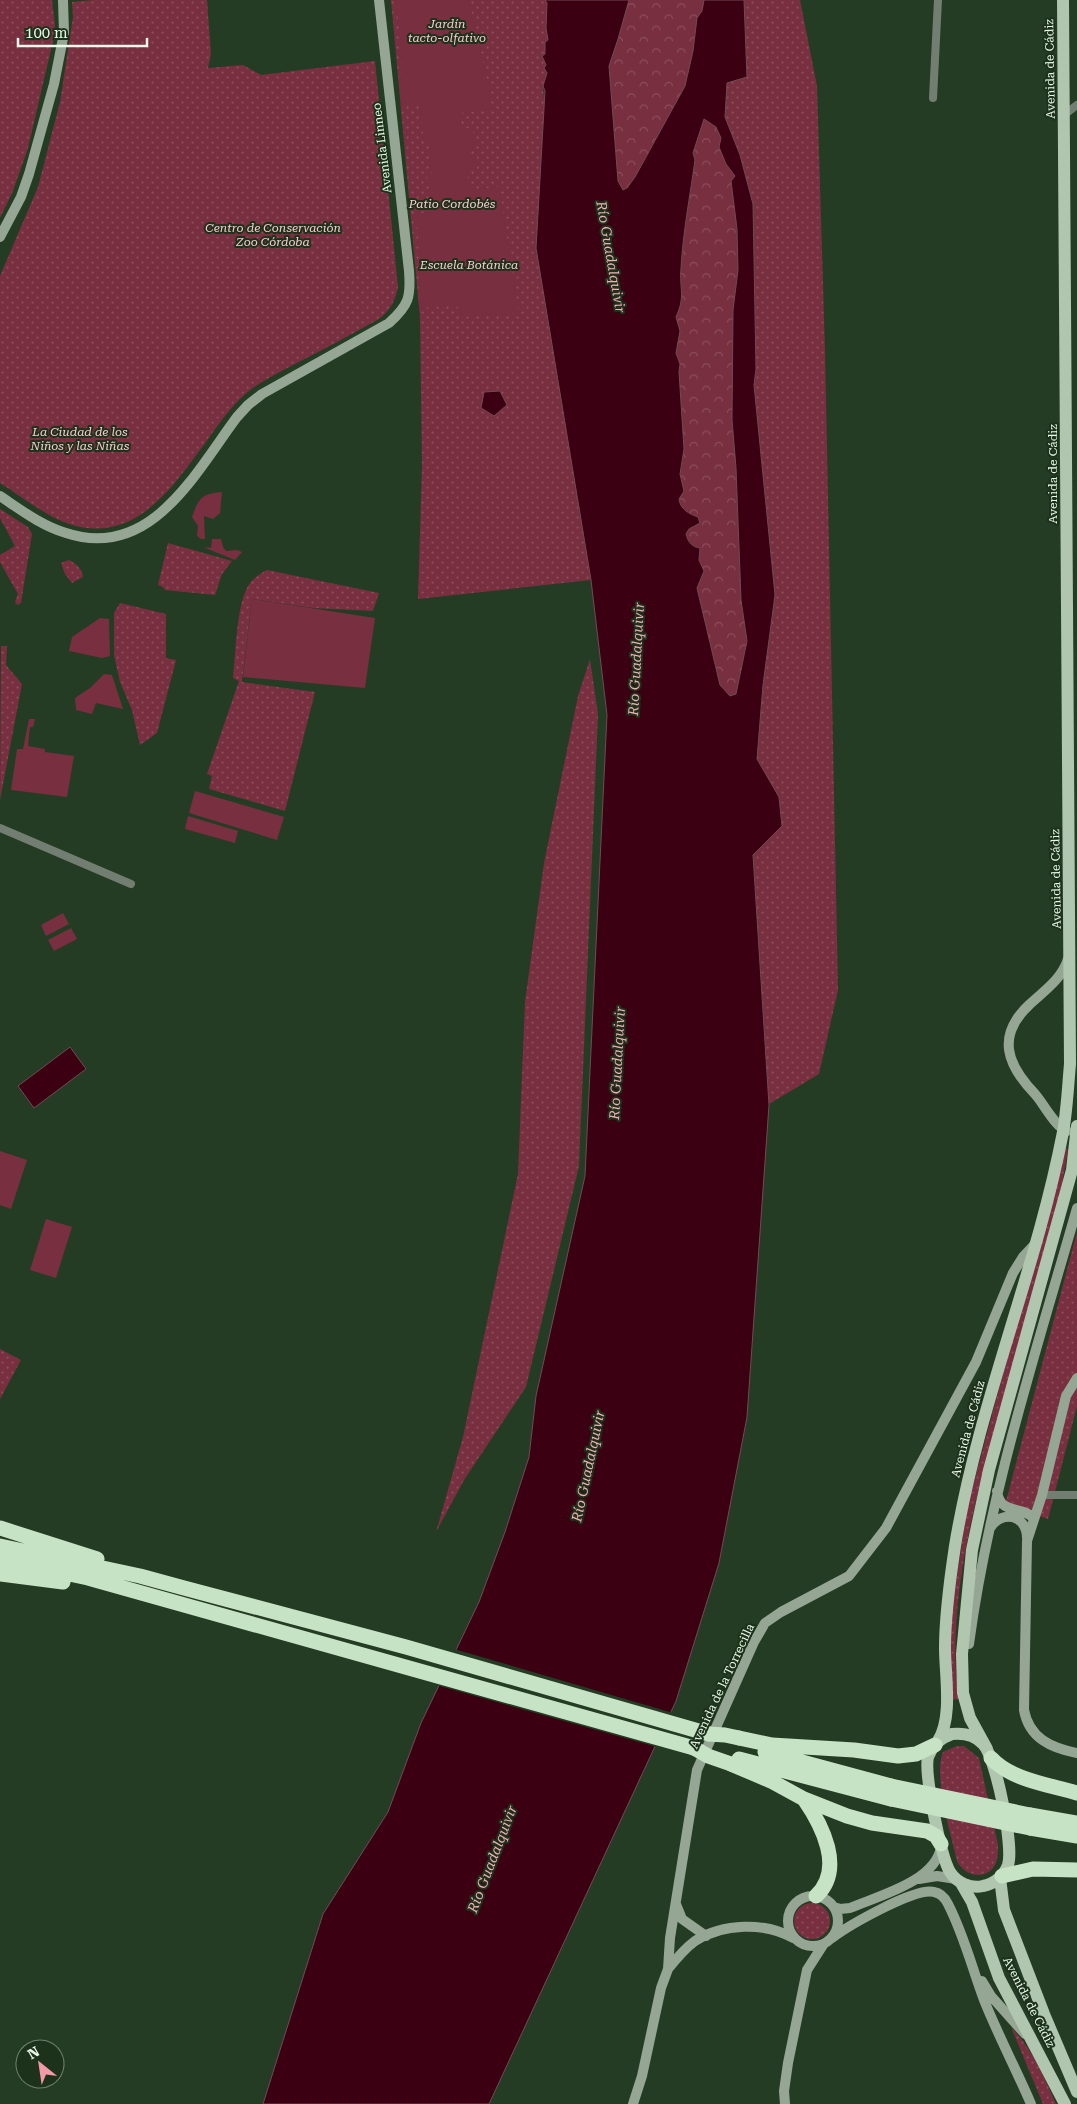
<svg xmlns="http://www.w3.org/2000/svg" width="1077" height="2104" font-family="'Roboto Serif',serif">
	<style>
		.grass { fill: url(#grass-dots) }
		.forest { fill: url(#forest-crowns) }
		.garden { fill: #782f40 }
		.water { fill: #3c0013; stroke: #704b54; fill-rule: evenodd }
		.pier { fill: #253c24 }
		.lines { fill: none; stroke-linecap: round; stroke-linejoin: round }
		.street { stroke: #737e72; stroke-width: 8 }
		.secondary { stroke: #95a794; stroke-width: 10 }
		.primary { stroke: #b0c6ae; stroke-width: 12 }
		.highway { stroke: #c7e3c5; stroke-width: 15 }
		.highway-bridge { stroke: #c7e3c5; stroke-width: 15 }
		.labels { text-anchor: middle; stroke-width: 4; stroke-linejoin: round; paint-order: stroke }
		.park-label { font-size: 12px; font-style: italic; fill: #fdcad1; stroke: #1c321a }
		.street-label { font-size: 12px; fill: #ebf9ea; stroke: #1c321a }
		.water-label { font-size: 14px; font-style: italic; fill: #f7adb9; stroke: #1c321a }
	</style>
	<defs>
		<pattern id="grass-dots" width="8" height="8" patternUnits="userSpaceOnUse" patternTransform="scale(1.25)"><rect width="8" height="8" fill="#782f40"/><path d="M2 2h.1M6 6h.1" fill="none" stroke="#8b4e5c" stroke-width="1.8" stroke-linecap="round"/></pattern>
		<pattern id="forest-crowns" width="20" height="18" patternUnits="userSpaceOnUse" patternTransform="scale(1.25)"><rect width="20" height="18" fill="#782f40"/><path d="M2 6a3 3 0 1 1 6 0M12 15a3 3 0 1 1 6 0" fill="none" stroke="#8b4e5c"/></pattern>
	</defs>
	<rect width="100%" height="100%" fill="#253c24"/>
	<!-- grass -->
	<path class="grass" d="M0,0H52L55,26L53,41L28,148L13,191L0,218Z
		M94,0H207L211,54L208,68L243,65L261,75L375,61L398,287C395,302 390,310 379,319C350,335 321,351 291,366C277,374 261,381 249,391C229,407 215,430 200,450C168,494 131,544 69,524C44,515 22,497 0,483V276L38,187L60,102L73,17L72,2Z
		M391,0H545L547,3L548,40L545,49L547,73L543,86L568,439L591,580L418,599L422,466L420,318Z
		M744,0H800L817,86L825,351L838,990L819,1074L769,1104L753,855L782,826L779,797L757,759L763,685L775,595L754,385L756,369L753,204L740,155L725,117L727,82L747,77Z
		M0,509L28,527L32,534L21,603L17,605L15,602L18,594L0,562V555L15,546L0,518Z
		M168,543L232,561L222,574L215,595L165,590L163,587L158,585Z
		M69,560C76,564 82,568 83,577L72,583L65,574L61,563Z
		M267,570L379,593L373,611L313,608L252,599L242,682L315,692L285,811L209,789L212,776L207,774L239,681L233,678C236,653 236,610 247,588C251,580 259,574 267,570Z
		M120,603L166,614V658L176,660L157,733L140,745L132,710L120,682L114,655V613Z
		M1,646H7L6,665L22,684L0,800Z
		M590,659L598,714L579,1166L526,1387L464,1480L436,1532L463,1437L518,1174L525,1002L544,863L578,696Z
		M1064,1148L1068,1149L1061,1191C1043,1257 1025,1323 1006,1389C978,1489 946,1594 958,1699L951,1700V1619L967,1508Z
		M1077,1232V1406L1048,1519L1005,1505Z
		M0,1349L21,1360L0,1399Z
		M957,1746H964L979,1758L998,1845C998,1853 998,1862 993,1868C982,1881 963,1874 957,1861C951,1834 933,1776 943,1752Z
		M794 1921a18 18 0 1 1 36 0a18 18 0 1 1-36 0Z
		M1011,2027C1032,2049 1044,2076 1056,2104H1043Z"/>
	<!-- forest -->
	<path class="forest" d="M629,0H704L702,11L697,18L693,51L685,86L635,177L627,188L623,190L618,181L609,66L618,39Z
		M704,119L716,127L721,138L726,164L735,176L738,270L733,310L732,420L736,468L741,600L747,641L736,694L730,696L720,685L697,588L704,571L699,560L700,548C692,546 688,542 686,534L689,529L700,523L698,517C689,514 680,509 679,499L684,491L680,474L684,449L679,372L680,364L676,353L680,331L676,317C686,295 679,289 681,268C683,232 690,196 695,160L693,153Z"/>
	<!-- garden -->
	<path class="garden" d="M396,0H469L490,93V110L460,113L462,129L472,128L476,147L471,148V154H477V169L467,171L469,190L499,187L519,313L461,317L457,305L420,308L418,230L414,214L432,212L427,174L432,173L429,140H424L419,103L401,105L402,57Z
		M222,492L220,513L213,519L204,516L205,539H201L197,536L198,526L192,517C199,498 201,494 222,492Z
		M212,539H221L223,547L226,551L237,550L242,552L235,560L203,547L211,548Z
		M252,599L375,618L365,688L243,677Z
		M100,618L109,619L110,656L102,658L69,651L72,637Z
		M104,674L112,675L123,709L96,703L92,714L76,710L75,698L90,688Z
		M29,719H35L33,727H30L28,746L45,749V752L74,756L67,797L11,790L17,749H23Z
		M195,791L284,817L277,840L189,813Z
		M188,816L238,831L235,843L185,829Z
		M63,913L69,924L46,936L41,925Z
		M71,928L77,939L54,951L48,940Z
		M0,1151L27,1160L11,1209L0,1205Z
		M46,1219L72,1227L56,1278L30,1270Z"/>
	<!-- water -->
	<path class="water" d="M545,0H629L618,39L609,66L618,181L623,190L627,188L635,177L685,86L693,51L697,18L702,11L704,0H744L747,77L727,83L725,117L740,155L753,204L756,369L754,385L775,595L763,685L757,759L779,797L782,826L753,855L769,1105L747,1417L719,1563L676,1701L489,2104H263L323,1914L388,1812L421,1723L479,1602L505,1532L529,1457L536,1396L585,1176L607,715L591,580L536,248L545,91L543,86L547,73L544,68L546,65L542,56L545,54V42L548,40L546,28L547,3ZM704,119L716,127L721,138L719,147L726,164L735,176L731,181L737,229L738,270L733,310L732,420L736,468L741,600L747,641L736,694L730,696L720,685L697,588L704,571L699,560L700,548C692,547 688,542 686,534L689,529L700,523L698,517C689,514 680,509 679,499L684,491L680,474L684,449L679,372L680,364L676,353L680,331L676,317C686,295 679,289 681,268C683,232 690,196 695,160L693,153Z
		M500,391L507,405L494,416L481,408L484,392Z
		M70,1047L86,1069L34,1108L18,1086Z"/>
	<!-- pier -->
	<path class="pier" d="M454,1649L673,1713L657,1747L436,1685Z"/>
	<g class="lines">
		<!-- street -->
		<path class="street" d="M933,98L938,0
			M1064,115L1077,105
			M0,828L131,884
			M1042,1495H1077"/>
		<!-- secondary -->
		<path class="secondary" d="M0,237L21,197L29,174L54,84L64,33L63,0
			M0,496C21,510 42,526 66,533C151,561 195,473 237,417L248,405L262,394L389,323C409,305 411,297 409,271L379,0
			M1067,1131C1055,1127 1044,1104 1035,1094C1007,1065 996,1036 1029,1005C1044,991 1062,979 1068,959
			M1077,1378L1066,1396L1042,1495L1027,1541L1024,1710C1029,1738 1051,1748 1077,1753
			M997,1491C1000,1516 1023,1505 1033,1518
			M990,1528C1002,1509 1027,1515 1027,1538
			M969,1644C989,1495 1036,1352 1077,1208
			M919,1879L937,1876L956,1879
			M788 1921a25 25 0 1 1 50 0a25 25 0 1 1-50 0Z
			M676,1904L682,1919L706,1936
			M834,1907L840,1909L850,1908C878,1896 937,1881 941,1846
			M832,1938C848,1926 915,1887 934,1892C941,1893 945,1898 948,1904C964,1935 972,1968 984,2000C998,2035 1016,2069 1031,2104
			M668,1969C676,1959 684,1949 695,1941C723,1923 765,1922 793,1938
			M982,1981L991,1996L1025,2034
			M633,2104L642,2076L661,1988L668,1969L670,1938L697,1770L754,1642L765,1623L781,1612L849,1576L886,1528L976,1362L1013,1273L1023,1257L1036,1243
			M785,2104L784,2091L788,2063L807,1970L823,1945"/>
		<!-- primary -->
		<path class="primary" d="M952,1734C963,1733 975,1735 983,1744C996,1757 1014,1847 1008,1865C1004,1876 994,1884 983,1886C971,1889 957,1883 950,1872C941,1857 924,1774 928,1757C932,1745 940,1738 952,1734Z
			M938,1741C953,1717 945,1675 945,1648C945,1614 950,1579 955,1546C978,1405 1036,1272 1063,1132C1067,1110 1068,1086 1070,1064L1063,0
			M987,1749L970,1718L963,1693L962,1654L972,1550L989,1470L1072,1170L1077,1126
			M1000,1878L1004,1910L1044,2014L1077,2092
			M961,1883L972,1902L999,1978L1065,2104"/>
		<!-- highway -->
		<path class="highway" d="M0,1528L97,1559
			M0,1546L140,1576L184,1588L406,1647L709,1734
			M0,1559L88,1578L694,1748
			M0,1574L63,1582
			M739,1738L772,1745L854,1750L898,1756L916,1754L935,1745
			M765,1752L891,1786
			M991,1758C1011,1780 1050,1785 1077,1793
			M739,1759L891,1799
			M731,1764L771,1781L804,1799L847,1816L872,1823L927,1831L936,1836L941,1844
			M804,1799C822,1825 845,1869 816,1896
			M1030,1815L1077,1823
			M1030,1828L1077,1836
			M1002,1876L1033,1869L1077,1870"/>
		<!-- highway-bridge -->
		<path class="highway-bridge" d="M709,1734L725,1735L739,1738
			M694,1748L708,1756L731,1764
			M891,1786L1030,1815
			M891,1799L1030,1828"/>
	</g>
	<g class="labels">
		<!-- park labels -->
		<g class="park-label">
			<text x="447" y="28">Jardín<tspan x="447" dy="14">tacto-olfativo</tspan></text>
			<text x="452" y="208">Patio Cordobés</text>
			<text x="273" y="232">Centro de Conservación<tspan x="273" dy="14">Zoo Córdoba</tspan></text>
			<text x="469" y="269">Escuela Botánica</text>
			<text x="80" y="436">La Ciudad de los<tspan x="80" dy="14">Niños y las Niñas</tspan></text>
		</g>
		<!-- street labels -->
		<g class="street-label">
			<text transform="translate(1050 69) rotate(-91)" y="4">Avenida de Cádiz</text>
			<text transform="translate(382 148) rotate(-97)" y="4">Avenida Linneo</text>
			<text transform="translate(1053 474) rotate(-90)" y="4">Avenida de Cádiz</text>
			<text transform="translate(1056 879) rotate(-91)" y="4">Avenida de Cádiz</text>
			<text transform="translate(968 1429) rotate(-75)" y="4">Avenida de Cádiz</text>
			<text transform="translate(722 1686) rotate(-65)" y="4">Avenida de la Torrecilla</text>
			<text transform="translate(1029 2002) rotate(63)" y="4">Avenida de Cádiz</text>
		</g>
		<!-- water labels -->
		<g class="water-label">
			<text transform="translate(611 257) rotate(80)" y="5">Río Guadalquivir</text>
			<text transform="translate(636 659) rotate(-87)" y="5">Río Guadalquivir</text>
			<text transform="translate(617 1063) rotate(-87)" y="5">Río Guadalquivir</text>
			<text transform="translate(588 1466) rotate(-78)" y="5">Río Guadalquivir</text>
			<text transform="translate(492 1859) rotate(-69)" y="5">Río Guadalquivir</text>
		</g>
	</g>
	<!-- north arrow -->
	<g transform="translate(40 2064) rotate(330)"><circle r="24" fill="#1c321a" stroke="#6f826d"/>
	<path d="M0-4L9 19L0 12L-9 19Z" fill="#f39aa9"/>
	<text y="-8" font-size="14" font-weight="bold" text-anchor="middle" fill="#ebf9ea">N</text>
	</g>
	<!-- scale -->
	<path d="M18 38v8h129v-8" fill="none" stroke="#ebf9ea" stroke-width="2.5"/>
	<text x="25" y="38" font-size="15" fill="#ebf9ea" stroke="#1c321a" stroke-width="4" paint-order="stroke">100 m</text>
</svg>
